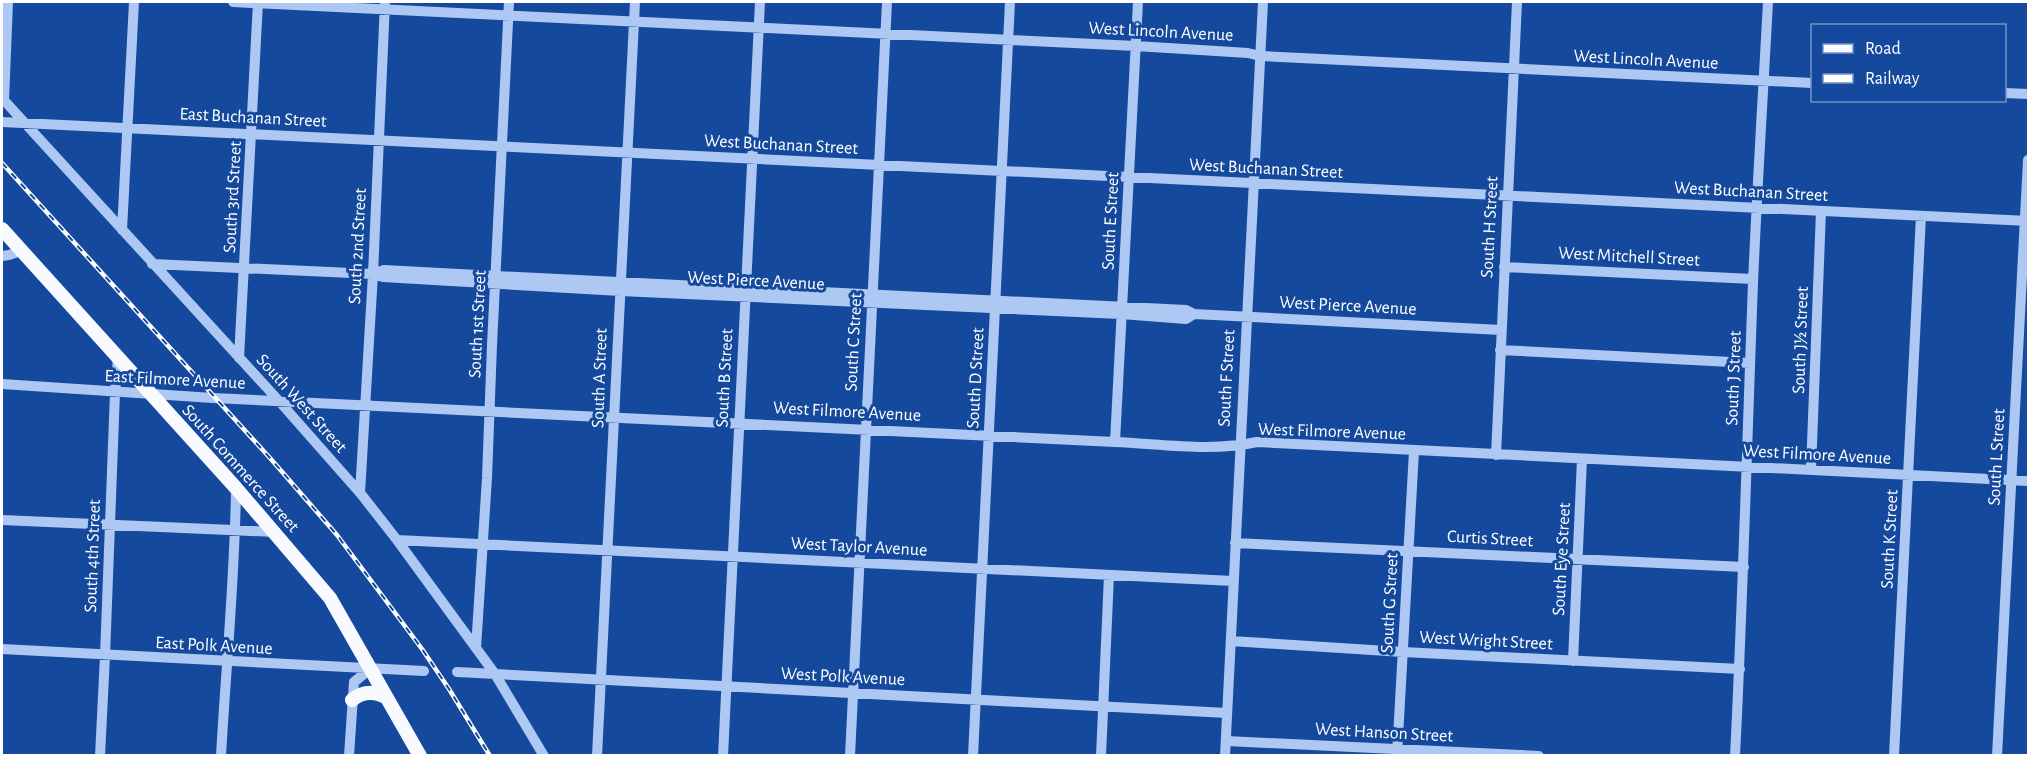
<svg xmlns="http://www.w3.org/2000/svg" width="2030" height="757" font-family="'Alegreya Sans',sans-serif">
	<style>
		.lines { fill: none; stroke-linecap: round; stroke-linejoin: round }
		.minor { stroke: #acc8f3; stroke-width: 10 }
		.major { stroke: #f8faff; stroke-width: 14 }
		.rail-casing { stroke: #fff; stroke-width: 4.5 }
		.rail { stroke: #15499d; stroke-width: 2; stroke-dasharray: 7; stroke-linecap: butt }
		.labels { text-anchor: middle; stroke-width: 6; stroke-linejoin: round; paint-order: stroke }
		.street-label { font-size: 18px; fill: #fff; stroke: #15499d }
	</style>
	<rect width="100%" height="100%" fill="#15499d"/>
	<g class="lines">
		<!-- minor -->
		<path class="minor" d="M233,2L1136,46L1248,53L1260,56L1812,83
			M2004,93L2028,94
			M2,98L279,401L361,494L397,540L495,674L544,756
			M4,101L8,2
			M2,122L2028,221
			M122,230L134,2
			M2,256L9,255L21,251
			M152,264L373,274L383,277L620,291L1121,314L1186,319L1194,314
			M1504,267L1753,279
			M373,274L384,270L496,276L1186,310L1194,314L1501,330
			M1500,350L1750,363
			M239,358L258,2
			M2,384L213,398L1115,442C1162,444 1212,452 1257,442L2028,481
			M1115,442L1138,2
			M1496,455L1517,2
			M1811,470L1821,211
			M360,493L373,274L385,2
			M2,520L276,532
			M397,540L1233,581
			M1235,543L1744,567
			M1231,641L1403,652L1740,669
			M476,648L487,478L492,345L509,2
			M2,649L424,671
			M1573,661L1582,459
			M457,672L1227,713
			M1226,741L1539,756
			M1397,755L1414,451
			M100,756L105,656L115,392L118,358
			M221,756C226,666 235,577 236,488
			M349,756L354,682L370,669
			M597,756L635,2
			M723,756L760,2
			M850,756L887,2
			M973,756L1010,2
			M1101,756L1109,575
			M1225,756L1263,2
			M1735,756C1743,598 1747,441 1753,283C1757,189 1763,95 1768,2
			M1894,756L1921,216
			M1997,756L2028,160"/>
		<!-- major -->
		<path class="major" d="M2,229L236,488L330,598L420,756
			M352,700C363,691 375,691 387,698"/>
		<!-- rail casing -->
		<g class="rail-casing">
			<path id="rail" d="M2,163L270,458L337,535L422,649L449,689L490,756"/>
		</g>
		<!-- rail -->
		<use href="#rail" class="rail"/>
	</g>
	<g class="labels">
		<!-- street labels -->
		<g class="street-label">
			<text transform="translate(1161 31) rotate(3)" y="6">West Lincoln Avenue</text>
			<text transform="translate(1646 59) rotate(3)" y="6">West Lincoln Avenue</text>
			<text transform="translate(253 117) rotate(3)" y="6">East Buchanan Street</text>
			<text transform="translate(781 144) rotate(3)" y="6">West Buchanan Street</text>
			<text transform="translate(1266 168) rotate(3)" y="6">West Buchanan Street</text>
			<text transform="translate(1751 191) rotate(3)" y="6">West Buchanan Street</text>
			<text transform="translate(232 197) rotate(-87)" y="6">South 3rd Street</text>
			<text transform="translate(1110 221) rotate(-87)" y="6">South E Street</text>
			<text transform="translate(1489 227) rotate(-87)" y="6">South H Street</text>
			<text transform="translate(357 246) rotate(-87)" y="6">South 2nd Street</text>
			<text transform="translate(1629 256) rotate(3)" y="6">West Mitchell Street</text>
			<text transform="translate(756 280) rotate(3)" y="6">West Pierce Avenue</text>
			<text transform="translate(1348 305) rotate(3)" y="6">West Pierce Avenue</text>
			<text transform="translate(477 324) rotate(-87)" y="6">South 1st Street</text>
			<text transform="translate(1800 340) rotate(-88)" y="6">South J½ Street</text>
			<text transform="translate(853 342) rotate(-87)" y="6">South C Street</text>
			<text transform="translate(599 378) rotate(-88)" y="6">South A Street</text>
			<text transform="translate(724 378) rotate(-87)" y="6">South B Street</text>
			<text transform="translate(975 378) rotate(-87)" y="6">South D Street</text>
			<text transform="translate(1226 378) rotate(-87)" y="6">South F Street</text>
			<text transform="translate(1733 378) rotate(-88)" y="6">South J Street</text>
			<text transform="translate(175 379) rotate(3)" y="6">East Filmore Avenue</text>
			<text transform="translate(302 403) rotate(48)" y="6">South West Street</text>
			<text transform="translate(847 411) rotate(3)" y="6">West Filmore Avenue</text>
			<text transform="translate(1332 431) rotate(2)" y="6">West Filmore Avenue</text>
			<text transform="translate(1817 454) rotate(3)" y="6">West Filmore Avenue</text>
			<text transform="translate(1996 457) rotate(-87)" y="6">South L Street</text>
			<text transform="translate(241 468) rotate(48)" y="6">South Commerce Street</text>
			<text transform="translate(1490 538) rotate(3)" y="6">Curtis Street</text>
			<text transform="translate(1889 539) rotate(-87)" y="6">South K Street</text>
			<text transform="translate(859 546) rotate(3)" y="6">West Taylor Avenue</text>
			<text transform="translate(92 556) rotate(-88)" y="6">South 4th Street</text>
			<text transform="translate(1561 559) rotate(-87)" y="6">South Eye Street</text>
			<text transform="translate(1389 603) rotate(-87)" y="6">South G Street</text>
			<text transform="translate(1486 640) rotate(3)" y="6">West Wright Street</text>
			<text transform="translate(214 645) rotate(3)" y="6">East Polk Avenue</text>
			<text transform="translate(843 676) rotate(3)" y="6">West Polk Avenue</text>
			<text transform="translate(1384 732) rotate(3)" y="6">West Hanson Street</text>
		</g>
	</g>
	<!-- border -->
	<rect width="2030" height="757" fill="none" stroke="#ffffff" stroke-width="6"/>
	<!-- legend -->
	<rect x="1811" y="24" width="195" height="78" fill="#15499d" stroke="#7392c4" stroke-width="1.5"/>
	<rect x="1823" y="44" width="30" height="9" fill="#f8faff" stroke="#7392c4" stroke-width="1.5"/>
	<text x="1865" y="54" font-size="18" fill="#ffffff">Road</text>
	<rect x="1823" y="74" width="30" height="9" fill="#ffffff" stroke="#7392c4" stroke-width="1.5"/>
	<text x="1865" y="84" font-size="18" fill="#ffffff">Railway</text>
</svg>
